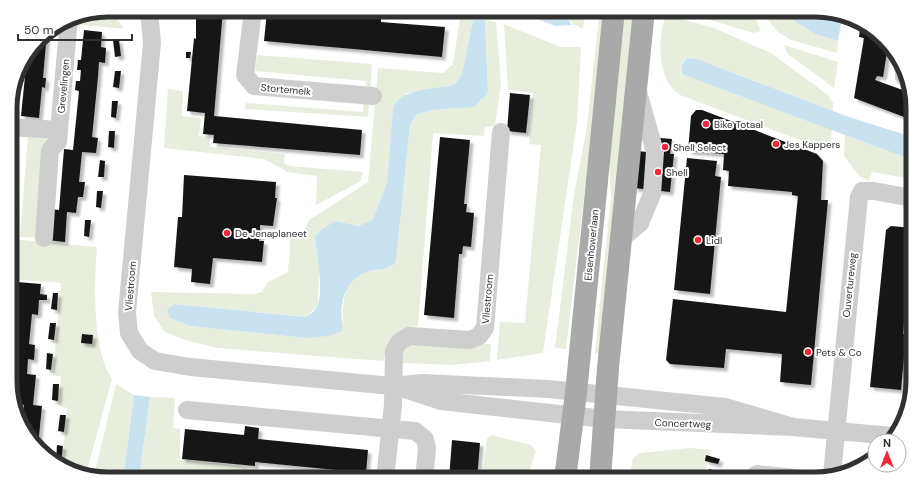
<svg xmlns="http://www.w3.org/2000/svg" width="923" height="489" font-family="'DM Sans',sans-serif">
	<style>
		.green { fill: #e7eede }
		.water { fill: #c9e2ef }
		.building { fill: #181818; filter: url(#shadow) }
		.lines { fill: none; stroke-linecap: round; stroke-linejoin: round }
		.minor { stroke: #cecece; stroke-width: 18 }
		.major { stroke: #a9a9a9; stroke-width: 22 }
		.poi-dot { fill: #f4263c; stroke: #fff; stroke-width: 1.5 }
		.labels { text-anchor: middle; stroke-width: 4; stroke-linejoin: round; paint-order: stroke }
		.street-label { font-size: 10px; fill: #313131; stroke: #fff }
		.poi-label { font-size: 10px; fill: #313131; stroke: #fff; text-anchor: start }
		.rim { fill: none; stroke: #313131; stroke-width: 5 }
	</style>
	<defs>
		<filter id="shadow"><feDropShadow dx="3.5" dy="3.5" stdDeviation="1" flood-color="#0004"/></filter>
	</defs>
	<rect width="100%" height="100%" fill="#fff"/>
	<!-- green -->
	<path class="green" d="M111,10L124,29L74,24V17Z
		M558,10H585L583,29C571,24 568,18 558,10Z
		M600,10H606L566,349L555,348L574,194L586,133Z
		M622,10H634L601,354L595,353L611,197L608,137Z
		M676,10H748L755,18L761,31L754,33Z
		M760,10H777L815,34L838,41L837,53L791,40L778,32Z
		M666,15L714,28L771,53L828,95L833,103V111L697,59L687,58L682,63L681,81L682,74L832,129L829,151L680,95C657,80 657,39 666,15Z
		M460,18L473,20L462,74L455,84L435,89L407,93L393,107L387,183L373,219L359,226L336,221L319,273L318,305L306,317L175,304L170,318L190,326L306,338L343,322C341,301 346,276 370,271C384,268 383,272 396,262L410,124L416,114L433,110L460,108L480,102L488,91L485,20L496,22L501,83L495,126L485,127L484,136L433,133L418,326C393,328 392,342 383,361L217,348L182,339L165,332L154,316L151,292L254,294L262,292L268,282L288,272L291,232L300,238L309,220L368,182L378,68L443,73L453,64Z
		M504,24L560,47H581L577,122L543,353L497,360L500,322L525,323L541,145L529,144L533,93L508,90Z
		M784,45L838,62L834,88L788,54Z
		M257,55L372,64L368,117L245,109L246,103L363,112L366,81L255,71Z
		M168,89L183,91L182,116L201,118L199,136L210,137V147L285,154L284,163L289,166L363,172L361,181L316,205L317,176L288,172L264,159L164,148Z
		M28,135L48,137L40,238L20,237Z
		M845,135L912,160V179L872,172L869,181L859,176L844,156Z
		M11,239L97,247C94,281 92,351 112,379L86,474L62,467L67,408L59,406L61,376H53L61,283L11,279Z
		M408,344H491L490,361L452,365L403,363L399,361Z
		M116,384L134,395L123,479H108L94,476Z
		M150,397L175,398L173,428L180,429V459L247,467V476L280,479H139Z
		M491,435L531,445L536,451L527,479H482L487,439Z
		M691,448L711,450L703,479H629L633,458L640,453Z"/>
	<!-- water -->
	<path class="water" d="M514,10H558L567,18L572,25L555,26Z
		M777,10H815L842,16L838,41L815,34Z
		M473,20H485L488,91L485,96L474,107L433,110L417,114L410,124L396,262C383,272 384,268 370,271C354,274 344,290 342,305C340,314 343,322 342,331L328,336L306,338L190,326L170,318L167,310L174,304L306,317C310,314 315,311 317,306C324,295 317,251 315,237L322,229L336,221L359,226L373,219L387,183L393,107C405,86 434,91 455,84L462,74Z
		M687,58L697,59L846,116L912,137V160L682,74V64Z
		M134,395L150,397L139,479H123Z"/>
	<!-- building -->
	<path class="building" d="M198,10H223L214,116L362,130L360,155L213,143L214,135L203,134L205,113L187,111L194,38L196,39V14H198Z
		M339,10H374L373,18L381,19V22L445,27L442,57L264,41L267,11L331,17V14L339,15Z
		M861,22L888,46L883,77L877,76L875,80L911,93L912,120L854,98L864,38L859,37Z
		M84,30L102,32L101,47L106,48L105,63L99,62L98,77L92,137L98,138L96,153L82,152L79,182H85L83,197H78L76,213L67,212L65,242L47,240L50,209L59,210L64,149L73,150L79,91L75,90L76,81H80L81,70H77L78,60H81Z
		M47,32L43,78H46L45,88L42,87L39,118L21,116L27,56Z
		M113,40H119L121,56L115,57Z
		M186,52H191L190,58H186Z
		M115,71H121L119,88L113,87Z
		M510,93L530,95L526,133L507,131Z
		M112,101H118L116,118L111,117Z
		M696,110H702L817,154L823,161L821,200H828L811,385L780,382L782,354L726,349L724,368L670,364L666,360L673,299L786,312L798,196L792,195V192L728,186L729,171L723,170L724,154L688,151L691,116Z
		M109,131H115L114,148L108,147Z
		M440,137L470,140L464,204H467L466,212L474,213L471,247L463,246L462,254H459L454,318L424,315Z
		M660,138L672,139L670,154H674L670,192L634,188L637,151L659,153Z
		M687,158L717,161L715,176L721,177L710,294L674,290Z
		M100,160L105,161L104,177H98Z
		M184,175L276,182L275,198H277L273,226L260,225V230H262V236H259V241H264L262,262L213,258L210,284L191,282L192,269L174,267L178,217H182Z
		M97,191H103L101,208L96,207Z
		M85,220H91L89,237L84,236Z
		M891,226L913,228L903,334L906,335L901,390L870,387L886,230Z
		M17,282L41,284L40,294L47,295V300H39L38,315L32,314L29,344L35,345L34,360L28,359L27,374L36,375L33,405L42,406L38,446L27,436L22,425L24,405L15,404L17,383H15L16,374H11L14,313L11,312V303H15Z
		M53,293H58L57,310L51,309Z
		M50,323H56L54,340L48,339Z
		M82,334L93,335L92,344L81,343Z
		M47,353L53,354L51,370L46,369Z
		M909,379H913V381L908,401Z
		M53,384H59L58,401L52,400Z
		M60,415H66L64,432L58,431Z
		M245,426L259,428L258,439L368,450L366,473L255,462V466L182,459L185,429L244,435Z
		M452,440L480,443L477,479H449Z
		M57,445L63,446L61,462L56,461Z
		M706,455L720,459L718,464L705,461Z
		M709,469L739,476L738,479H706Z"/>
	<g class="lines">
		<!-- minor -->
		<path class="minor" d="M149,10L152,43L127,313L129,333L140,351L155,361L190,367L392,386L423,383L548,389L725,407L793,427
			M253,10L245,75L254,86L373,96
			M904,77V74
			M10,127L59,130
			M44,238L50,150L58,142L69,18
			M621,239L640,223L652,194L655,152L638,92
			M401,388L441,401L605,419L793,427L892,436
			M187,410L415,431L425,439L427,449L424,479
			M832,475L859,197L862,191H874L912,198
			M385,479L393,405L394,351L399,342L409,336L470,340L479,336L485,328L501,132
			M751,479L757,474L805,479"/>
		<!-- major -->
		<path class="major" d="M565,479L576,393L614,10
			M600,479L608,368L644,10"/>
	</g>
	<!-- markers -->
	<g class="poi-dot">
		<circle cx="706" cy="124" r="4"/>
		<circle cx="776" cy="144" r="4"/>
		<circle cx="665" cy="147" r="4"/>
		<circle cx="658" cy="172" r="4"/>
		<circle cx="227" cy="233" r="4"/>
		<circle cx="698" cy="240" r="4"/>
		<circle cx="808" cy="352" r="4"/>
	</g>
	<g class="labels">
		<!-- street labels -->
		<g class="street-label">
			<text transform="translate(63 86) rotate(-85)" y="4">Grevelingen</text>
			<text transform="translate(286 89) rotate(5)" y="4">Stortemelk</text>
			<text transform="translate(591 245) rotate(-84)" y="4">Eisenhowerlaan</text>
			<text transform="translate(849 285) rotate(-84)" y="4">Ouvertureweg</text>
			<text transform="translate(130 286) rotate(-85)" y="4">Vliestroom</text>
			<text transform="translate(487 299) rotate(-85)" y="4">Vliestroom</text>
			<text transform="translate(683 423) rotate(2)" y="4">Concertweg</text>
		</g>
		<!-- poi labels -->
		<g class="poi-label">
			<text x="714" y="128">Bike Totaal</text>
			<text x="784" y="148">Jes Kappers</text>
			<text x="673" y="151">Shell Select</text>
			<text x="666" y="176">Shell</text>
			<text x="235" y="237">De Jenaplaneet</text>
			<text x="706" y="244">Lidl</text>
			<text x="816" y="356">Pets &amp; Co</text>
		</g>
	</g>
	<!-- crop -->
	<path d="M0 0H923V489H0ZM108 17H815A91 91 0 0 1 906 108V381A91 91 0 0 1 815 472H108A91 91 0 0 1 17 381V108A91 91 0 0 1 108 17Z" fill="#fff" fill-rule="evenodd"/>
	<path class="rim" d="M108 17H815A91 91 0 0 1 906 108V381A91 91 0 0 1 815 472H108A91 91 0 0 1 17 381V108A91 91 0 0 1 108 17Z"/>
	<!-- north arrow -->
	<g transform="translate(887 453)"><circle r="19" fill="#ffffff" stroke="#adadad"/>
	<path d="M0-3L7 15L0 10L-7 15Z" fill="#f4263c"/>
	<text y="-6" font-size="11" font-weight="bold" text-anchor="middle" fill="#313131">N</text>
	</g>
	<!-- scale -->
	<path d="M18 34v6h114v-6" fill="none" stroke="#313131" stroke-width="2"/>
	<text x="24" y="34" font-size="12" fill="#313131" stroke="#ffffff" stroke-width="3" paint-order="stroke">50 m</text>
</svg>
